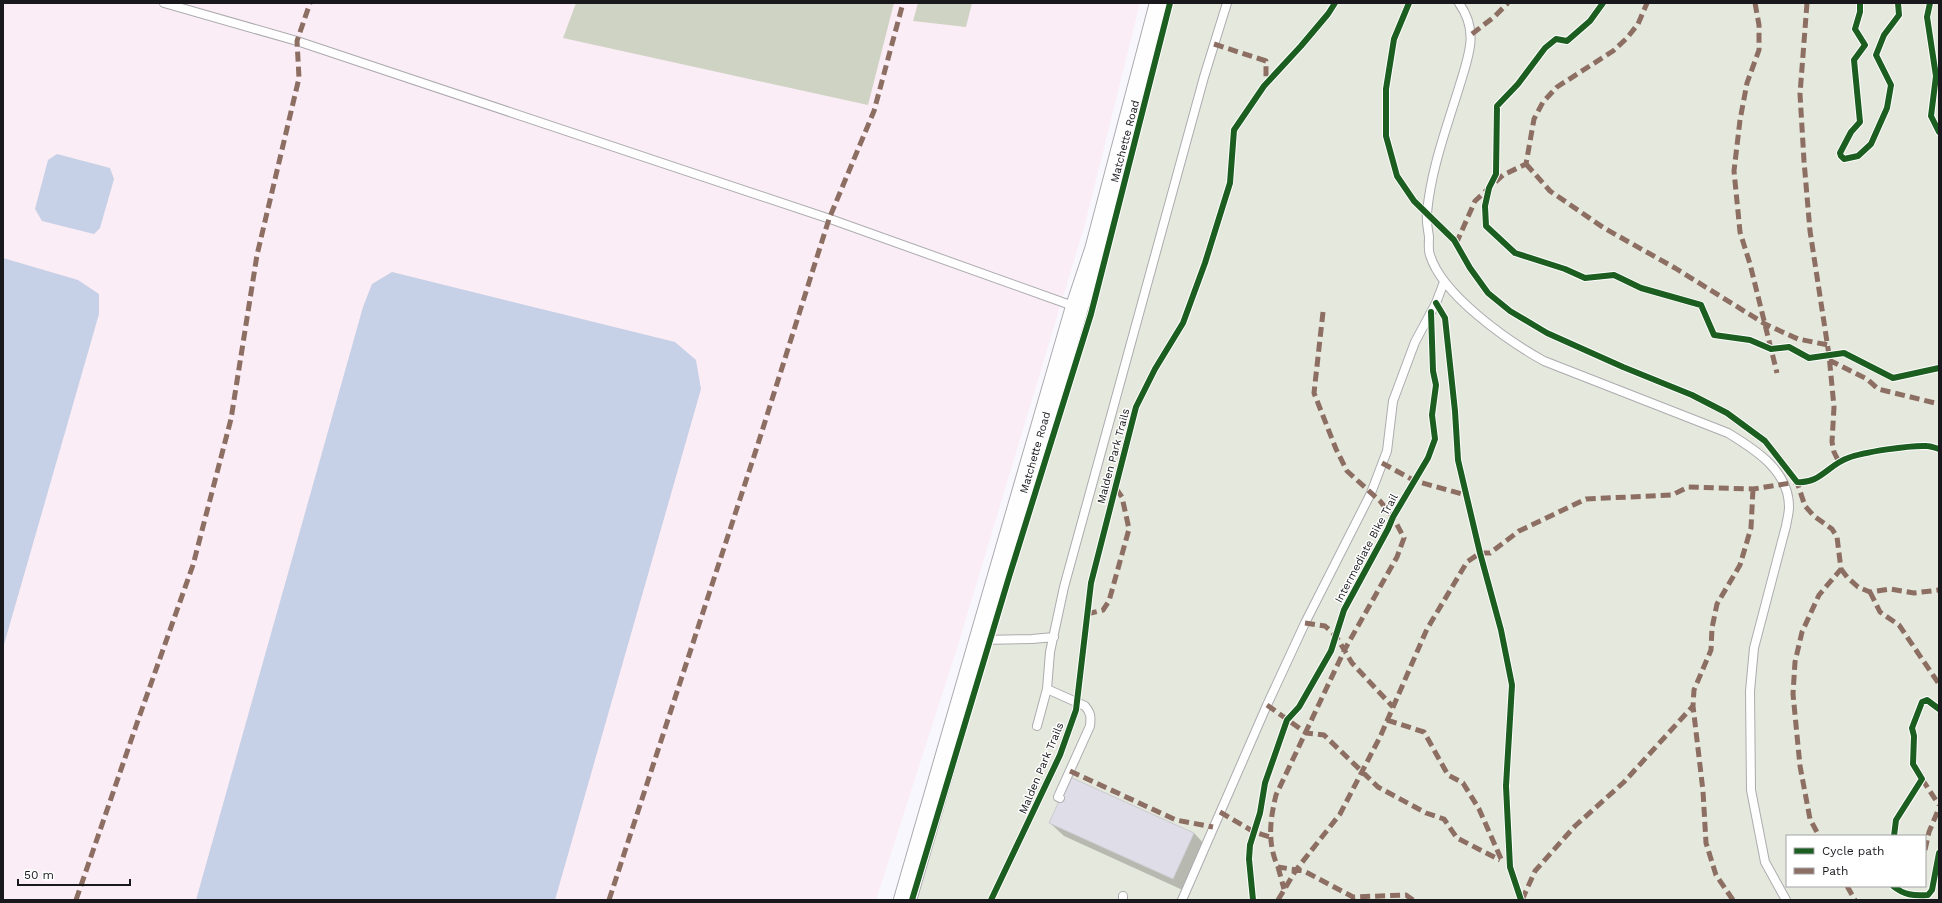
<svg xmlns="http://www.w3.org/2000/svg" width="1942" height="903" font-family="'Work Sans',sans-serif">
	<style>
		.industrial { fill: #fbedf5 }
		.green { fill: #e5e8dc; fill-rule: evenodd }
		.forest { fill: #cfd3c4 }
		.water { fill: #c6d0e6 }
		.shadow { fill: #0003 }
		.building { fill: #dfdde7; stroke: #ccccd0 }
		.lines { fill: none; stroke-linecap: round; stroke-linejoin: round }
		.lane-casing { stroke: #acabaf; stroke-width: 10 }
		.secondary-casing { stroke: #acabaf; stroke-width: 24 }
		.lane { stroke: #fefeff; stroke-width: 8 }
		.secondary { stroke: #fefeff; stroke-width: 22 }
		.quiet { stroke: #8d6e63; stroke-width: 5; stroke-dasharray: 10 5; stroke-linecap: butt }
		.cycleway-casing { stroke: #fff; stroke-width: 8 }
		.cycleway { stroke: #1b5e20; stroke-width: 6 }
		.labels { text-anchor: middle; stroke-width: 3; stroke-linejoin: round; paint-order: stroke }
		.street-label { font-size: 11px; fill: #19181d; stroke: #fff }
	</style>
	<rect width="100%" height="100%" fill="#f8f7fd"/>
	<!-- industrial -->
	<path class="industrial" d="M3,3H1140L1085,224L958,645L876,900H3Z"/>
	<!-- green -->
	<path class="green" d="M1158,3H1939V900H905ZM1787,836H1925V886H1787Z"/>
	<!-- forest -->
	<path class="forest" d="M576,3H894L868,105L563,38Z
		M918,3H972L966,27L913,21Z"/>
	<!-- water -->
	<path class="water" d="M57,154L110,168L114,179L100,228L94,234L42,221L35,209L48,160Z
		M3,258L78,280L99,294V314L3,648Z
		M392,272L675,342L696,360L701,389L555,900H196L363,307L372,284Z"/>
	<!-- shadow -->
	<path class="shadow" d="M1071,778L1194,833L1207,847L1187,892L1064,836L1050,823Z"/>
	<!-- building -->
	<path class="building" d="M1070,777L1194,833L1173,879L1049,823Z"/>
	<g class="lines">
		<!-- lane casing -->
		<g class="lane-casing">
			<path id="lane" d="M164,3L297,41L833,220L1076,307
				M1459,3C1478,30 1470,52 1461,81C1448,124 1431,168 1427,213C1426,221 1428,229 1429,237C1429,243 1428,250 1430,255C1442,295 1508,341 1544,361L1728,433C1756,450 1789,471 1789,507C1789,513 1787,520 1786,526L1754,648L1750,691L1751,790L1765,862L1786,900
				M982,640L1032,639L1054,637
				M1047,689L1085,706C1091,713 1091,717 1090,726L1058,797L1060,798
				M1037,726L1047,689L1050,652L1064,587L1204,77L1227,3
				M1123,896V900
				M1182,900L1267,705L1305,623L1371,493L1387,451L1393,401L1415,342L1436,303L1444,282"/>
		</g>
		<!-- secondary casing -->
		<g class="secondary-casing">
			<g id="secondary">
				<path id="s1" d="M905,900L1077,307L1096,250L1161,3"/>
			</g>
		</g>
		<!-- lane -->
		<use href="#lane" class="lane"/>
		<!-- secondary -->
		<use href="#secondary" class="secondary"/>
		<!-- quiet -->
		<path class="quiet" d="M1755,3L1759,25V50L1747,83L1740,120L1734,171L1740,232L1750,264L1777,373
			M1807,3L1800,94L1804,161L1810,231L1829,355L1834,407L1832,442L1834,452L1839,462
			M1472,34L1494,17L1508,3
			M1214,44L1266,61V83
			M1526,164L1550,191L1604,228L1675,268L1765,324L1798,339L1828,345
			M1456,244L1475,201L1503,175L1526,164L1534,119L1543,102L1557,87L1613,51L1627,38L1638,24L1647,3
			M1323,312L1314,393L1336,449L1347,471L1380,501L1393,517L1404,538L1397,557L1345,649L1276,795C1270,820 1267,843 1278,867L1304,871L1353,897L1406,895L1413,900
			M1829,360L1867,379L1878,389L1939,404
			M1382,463L1415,481L1466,495
			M1841,569L1847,577L1858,587L1870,592L1890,589L1914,593L1939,590
			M1870,592L1880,612L1899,625L1939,684
			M1087,614L1103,610L1109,601L1129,529L1122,497L1115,487
			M1305,623L1325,626L1336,636L1352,663L1393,707
			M1267,705L1306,733L1324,735L1378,787L1426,813L1444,819L1457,838L1500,860
			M1387,720L1424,732L1448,775L1463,783L1479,809L1502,861
			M1070,771L1176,820L1213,827
			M1922,779L1939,805
			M1220,812L1254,832L1270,837
			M1925,850L1929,832L1939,808
			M1278,867L1284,889
			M1847,886L1855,900
			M76,900L136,726L193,565L231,419L257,255L299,78L297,41L310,3
			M609,900L757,447L829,219L874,111L903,3
			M1278,900L1296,870L1340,814L1380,737L1427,629L1467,562L1480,553H1490L1519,531L1586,499L1672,495L1688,487L1753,489L1797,482L1805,506L1814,516L1832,529L1837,537L1841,569L1819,595L1802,632L1795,662L1793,694L1800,766L1810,819L1819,836
			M1522,900L1535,871L1575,826L1624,782L1693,706
			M1733,900L1716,875L1706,843L1703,791L1693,706L1694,690L1711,650L1712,628L1717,604L1740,565L1751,528L1753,489"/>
		<!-- cycleway casing -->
		<g class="cycleway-casing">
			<path id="cycleway" d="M1409,3L1394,39L1386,89V136L1397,176L1414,201L1454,240L1470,268L1488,293L1510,311L1547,333L1623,367L1692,395L1727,413L1765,441L1797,482C1820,484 1828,465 1848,458C1863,452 1911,445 1927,446C1931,446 1935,448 1939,449
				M1603,3L1590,21L1567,41L1556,39L1545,48L1518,84L1497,106L1496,174L1489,188L1485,206L1486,226L1515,253L1565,269L1585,278L1614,275L1641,288L1701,305L1714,335L1750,340L1771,349L1789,347L1809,358L1844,353L1893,378L1939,368
				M1860,3V12L1855,29L1865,45L1854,60L1860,122L1851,132L1840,153L1841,156L1844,159L1858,156L1871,144L1887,108L1891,85L1876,55L1884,35L1899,15L1898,3
				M1930,3L1927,17L1936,76L1931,116L1939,132
				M1436,303L1445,318L1455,411L1458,460L1480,553L1501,630L1512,685L1506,786L1510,867L1521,900
				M1894,836L1896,820L1922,779L1913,764L1914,736L1912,728L1922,702L1927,700L1939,709
				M1893,886C1904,895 1913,896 1928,895L1932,890L1939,853
				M912,900L1009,577L1091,314L1170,3
				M991,900L1060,755L1076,710L1091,583L1136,407L1155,369L1183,323L1205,263L1230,183L1234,130L1264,86L1301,46L1328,14L1335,3
				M1253,900L1249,859L1250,845L1260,813L1265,783L1279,743L1287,720L1299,707L1331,651L1344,610L1388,529L1393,517L1428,458L1435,439L1432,415L1436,385L1433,371L1431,312"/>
		</g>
		<!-- cycleway -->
		<use href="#cycleway" class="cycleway"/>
	</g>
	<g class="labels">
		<!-- street labels -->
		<g class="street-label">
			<text dy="4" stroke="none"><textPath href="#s1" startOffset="790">Matchette Road</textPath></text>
			<text dy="4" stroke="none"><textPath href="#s1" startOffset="466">Matchette Road</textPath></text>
			<text transform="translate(1113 456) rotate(-75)" y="4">Malden Park Trails</text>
			<text transform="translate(1366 548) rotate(-62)" y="4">Intermediate Bike Trail</text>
			<text transform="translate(1041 768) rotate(-67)" y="4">Malden Park Trails</text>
		</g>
	</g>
	<!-- border -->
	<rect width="1942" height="903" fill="none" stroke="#19181d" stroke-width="8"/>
	<!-- legend -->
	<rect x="1786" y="835" width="140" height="52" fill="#ffffff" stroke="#a3a3a5"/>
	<rect x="1794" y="848" width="20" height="6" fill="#1b5e20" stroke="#a3a3a5"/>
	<text x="1822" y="855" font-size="12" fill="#19181d">Cycle path</text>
	<rect x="1794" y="868" width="20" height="6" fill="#8d6e63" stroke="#a3a3a5"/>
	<text x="1822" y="875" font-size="12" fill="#19181d">Path</text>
	<!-- scale -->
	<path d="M18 879v6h112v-6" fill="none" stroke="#19181d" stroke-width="2"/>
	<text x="24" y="879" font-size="12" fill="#19181d" stroke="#ffffff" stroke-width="3" paint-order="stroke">50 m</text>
</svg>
